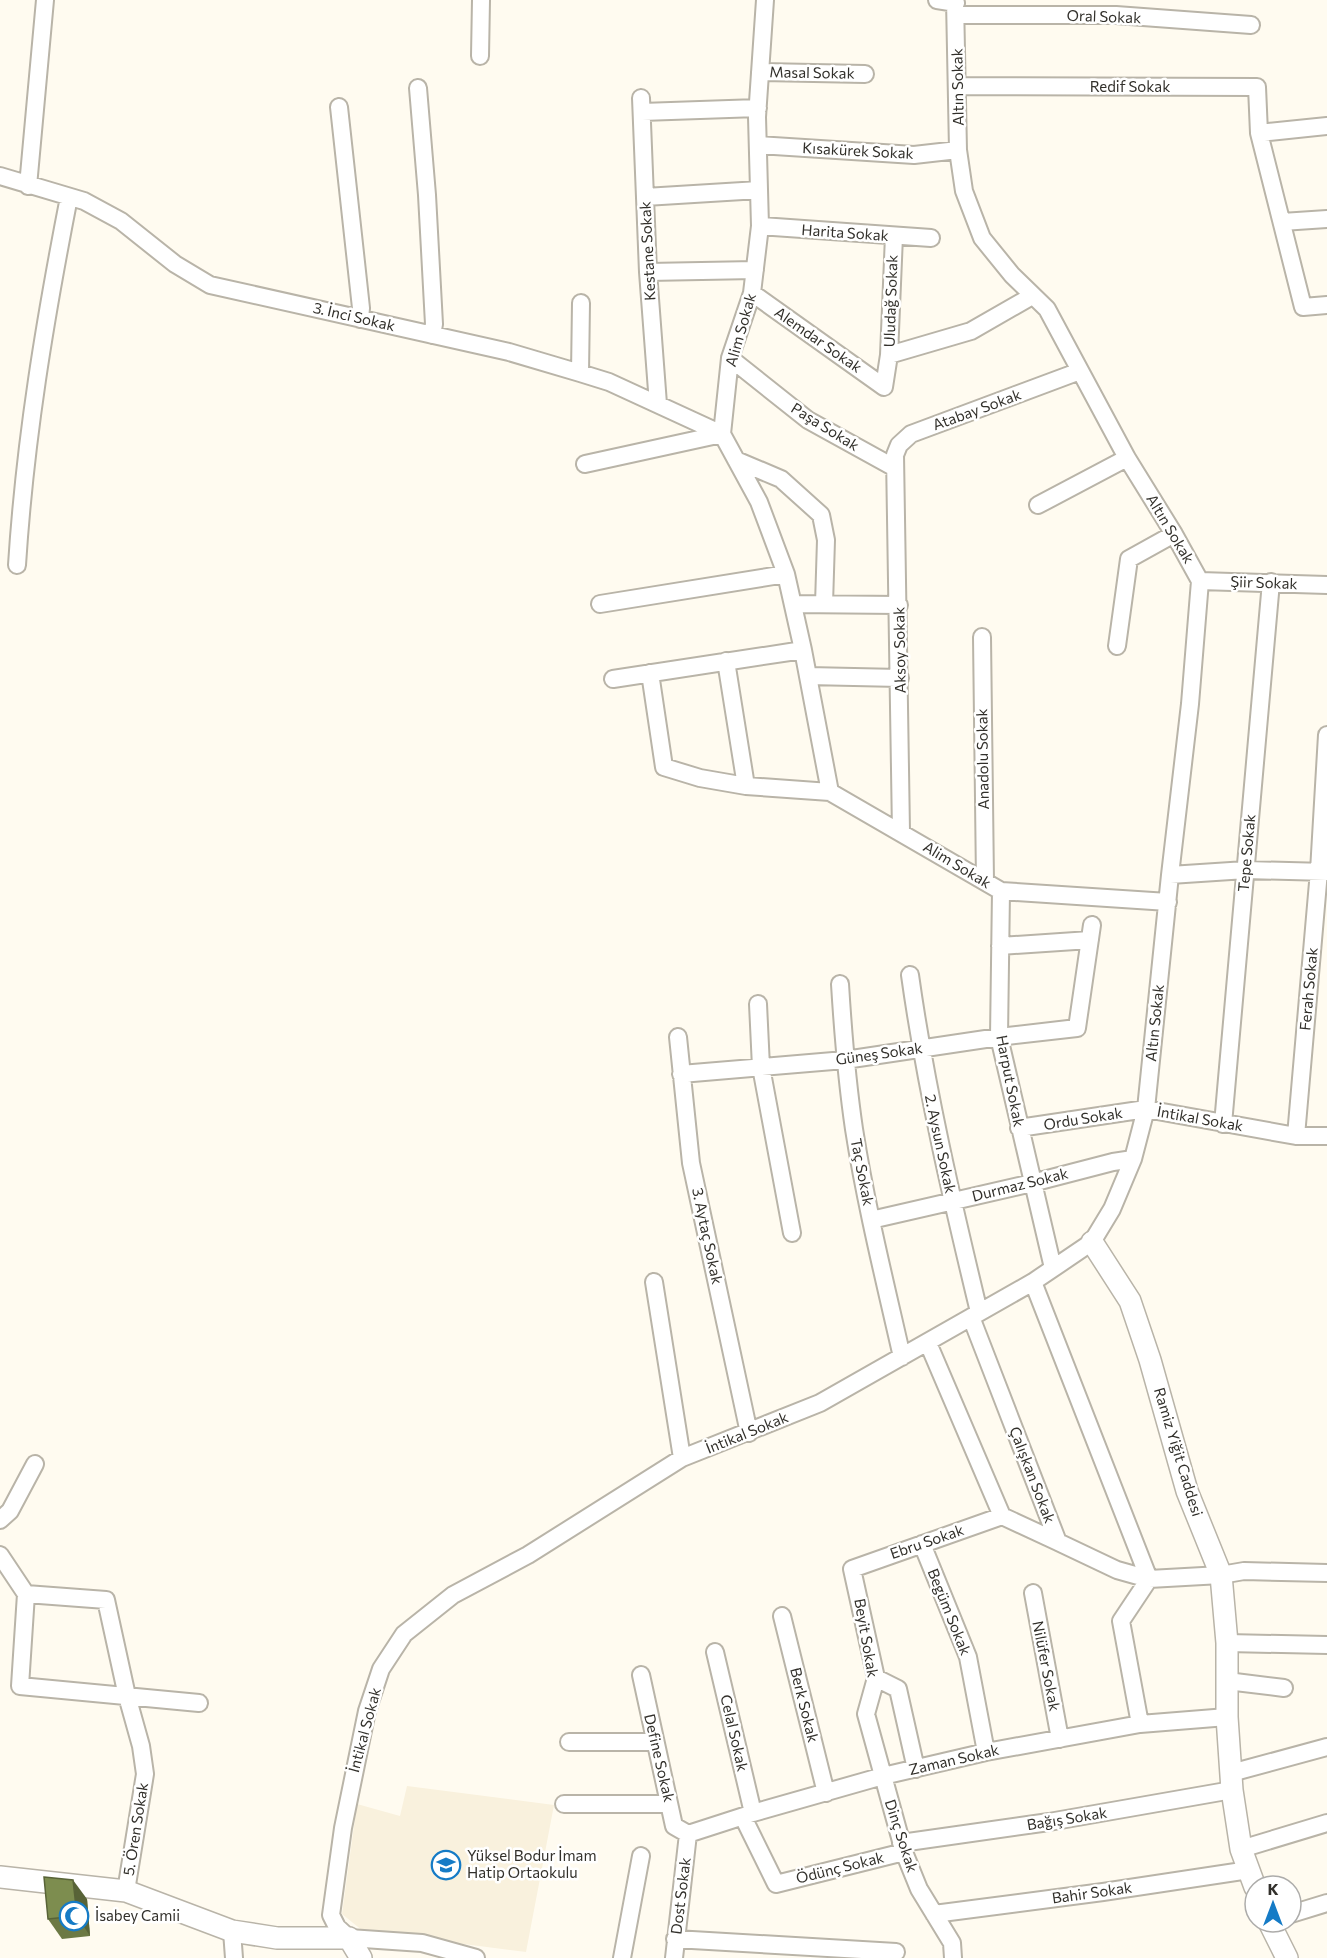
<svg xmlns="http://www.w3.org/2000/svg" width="1327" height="1958" font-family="Commissioner,sans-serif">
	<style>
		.built { fill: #f9f1dd }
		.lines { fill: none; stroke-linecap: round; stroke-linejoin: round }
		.minor-casing { stroke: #b9b4a8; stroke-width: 20 }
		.major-casing { stroke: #b9b4a8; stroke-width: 24 }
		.minor { stroke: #fff; stroke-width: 16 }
		.major { stroke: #fff; stroke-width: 21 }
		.wall { fill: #6c7944 }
		.shaded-wall { fill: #586337 }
		.building { fill: #7d8d4f; stroke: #586337; stroke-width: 1.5 }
		.labels { text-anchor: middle; stroke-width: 5; stroke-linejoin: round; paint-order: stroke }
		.street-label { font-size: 15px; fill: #32302b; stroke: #fff }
		.poi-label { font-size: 15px; fill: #32302b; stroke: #fff; text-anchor: start }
	</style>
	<rect width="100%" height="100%" fill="#fffbf0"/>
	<!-- built -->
	<path class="built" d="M407,1786L554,1805L526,1952L363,1931L342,1914L357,1804L400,1816Z"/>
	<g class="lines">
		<!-- minor casing -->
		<g class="minor-casing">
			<path id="minor" d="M765,0L757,117L760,226L752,293L730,358L722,434L759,502L786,574L803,650L830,792L1001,891L1168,902
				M937,0L956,3
				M957,15H1116L1251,25
				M480,56L481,0
				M760,72L865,74
				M958,86L1257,87L1259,133L1303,307L1327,305
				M418,88L427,195L434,324L432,335
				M641,98L648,272L658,404
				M339,107L361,308L360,319
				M642,112L758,108
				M1259,133L1327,126
				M758,145L914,155L958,150
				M0,176L84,201L121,221L175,264L210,285L509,352L580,373L609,382L722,434
				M28,186L45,0
				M645,197L759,190
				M1282,222L1327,219
				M760,226L931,238
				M894,236L889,355L971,331L1032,296
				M648,272L755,270
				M752,293L884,387L889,355
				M730,358L808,420L895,468
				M580,373L581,303
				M736,460L781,479L821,515L826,540L824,604
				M585,464L722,434
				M1038,505L1127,458
				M17,565C25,439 45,320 69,197
				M1200,581L1327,585
				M600,604L786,574
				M793,604L899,605
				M982,637L985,881
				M1117,646L1129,559L1174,534
				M726,661L746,786
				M650,673L664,767L700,778L746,786L830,792
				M808,676L900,678
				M613,679L803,650
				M901,832L895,455L899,445L911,434L1080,371
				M1170,875L1246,870L1327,872
				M1001,891L999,1037L1053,1268
				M1000,946L1090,940
				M910,975C926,1089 952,1200 979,1312
				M840,984C843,1033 847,1081 854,1129C866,1206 885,1282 902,1357
				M758,1004L761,1067L792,1233
				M678,1037L691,1163L749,1433
				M681,1074L845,1060L999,1037L1077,1028L1092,925
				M1223,1124L1271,582
				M1019,1128L1146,1109L1296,1136H1327
				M1296,1136L1319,871L1327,735
				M871,1220L1032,1183L1113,1162L1133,1159
				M654,1282L682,1458
				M1033,1282L1149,1579L1121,1621L1140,1724
				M971,1317L1058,1542L1117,1570L1149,1579L1221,1575L1244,1571L1327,1573
				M928,1343L1002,1516L1058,1542
				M0,1520L10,1511L35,1464
				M922,1544L968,1657L986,1752
				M0,1555L26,1594L20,1686L199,1703
				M1033,1593L1060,1739
				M26,1594L106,1600L127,1696L141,1746L145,1774L126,1891
				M782,1616L826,1793
				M1227,1643L1327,1645
				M715,1652L753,1813
				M641,1675L674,1826L688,1834
				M876,1678L898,1689L916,1769
				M1227,1681L1284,1688
				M569,1742H655
				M1231,1773L1327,1747
				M564,1804H669
				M743,1817L776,1884L904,1852
				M688,1834L753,1813L883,1776L986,1752L1140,1724L1227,1717
				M901,1843L1049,1822L1232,1790
				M1241,1849L1327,1823
				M934,1914L1103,1892L1249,1870
				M1291,1914L1327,1903
				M232,1931L234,1958
				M675,1939L896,1952
				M476,1958L422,1943L349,1938L337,1927L331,1915L343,1828L367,1711L381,1669L404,1634L453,1595L528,1555L682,1458L820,1403L1033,1282L1092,1242L1112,1209L1133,1159L1146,1109L1170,875L1190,704L1200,581L1174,534L1127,458L1047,309L1012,275L982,238L964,191L958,150L955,0
				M622,1958L641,1856
				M674,1958L688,1834
				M953,1958L952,1943L919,1889L904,1852L866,1714L876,1678L852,1569L1002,1516"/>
		</g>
		<!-- major casing -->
		<g class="major-casing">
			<path id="major" d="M1092,1242L1130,1301L1150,1360L1187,1491L1221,1575L1227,1643V1717L1232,1790L1241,1849L1255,1887
				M0,1877L126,1891L232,1931L277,1938H349L361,1958
				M1269,1922L1287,1958"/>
		</g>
		<!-- minor -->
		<use href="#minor" class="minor"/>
		<!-- major -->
		<use href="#major" class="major"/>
	</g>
	<!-- wall -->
	<path class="wall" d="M87,1899L90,1936L62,1939L48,1919Z"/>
	<!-- shaded-wall -->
	<path class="shaded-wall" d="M73,1880L87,1899L90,1936L77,1916Z"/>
	<!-- building -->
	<path class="building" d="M44,1877L73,1880L77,1916L48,1919Z"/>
	<!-- icons -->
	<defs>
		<g id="school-ring" transform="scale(1.5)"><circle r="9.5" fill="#fff" stroke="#157bc6" stroke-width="1.5"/><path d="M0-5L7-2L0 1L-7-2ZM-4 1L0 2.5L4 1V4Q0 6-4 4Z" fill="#157bc6"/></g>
		<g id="mosque-ring" transform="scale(1.5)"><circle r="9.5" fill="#fff" stroke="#157bc6" stroke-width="1.5"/><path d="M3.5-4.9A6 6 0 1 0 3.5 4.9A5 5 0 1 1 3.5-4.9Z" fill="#157bc6"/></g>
	</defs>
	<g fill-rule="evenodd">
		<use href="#school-ring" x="446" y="1865"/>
		<use href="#mosque-ring" x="74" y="1916"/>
	</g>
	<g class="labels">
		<!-- street labels -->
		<g class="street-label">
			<text transform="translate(1104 17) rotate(2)" y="5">Oral Sokak</text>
			<text transform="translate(812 73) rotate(1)" y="5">Masal Sokak</text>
			<text transform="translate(958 87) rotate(-91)" y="5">Altın Sokak</text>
			<text x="1130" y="92">Redif Sokak</text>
			<text transform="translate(858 151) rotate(3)" y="5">Kısakürek Sokak</text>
			<text transform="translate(845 233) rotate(4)" y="5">Harita Sokak</text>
			<text transform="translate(648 251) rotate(-93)" y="5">Kestane Sokak</text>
			<text transform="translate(891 301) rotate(-88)" y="5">Uludağ Sokak</text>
			<text transform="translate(354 317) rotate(13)" y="5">3. İnci Sokak</text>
			<text transform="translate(741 330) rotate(-74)" y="5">Alim Sokak</text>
			<text transform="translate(818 340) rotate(35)" y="5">Alemdar Sokak</text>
			<text transform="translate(977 410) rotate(-20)" y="5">Atabay Sokak</text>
			<text transform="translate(825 427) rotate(32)" y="5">Paşa Sokak</text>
			<text transform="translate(1170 529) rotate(59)" y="5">Altın Sokak</text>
			<text transform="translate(1264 583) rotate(2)" y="5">Şiir Sokak</text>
			<text transform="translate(900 650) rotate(-91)" y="5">Aksoy Sokak</text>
			<text transform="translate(983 759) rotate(-91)" y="5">Anadolu Sokak</text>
			<text transform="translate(1247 853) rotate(-85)" y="5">Tepe Sokak</text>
			<text transform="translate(957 865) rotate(31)" y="5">Alim Sokak</text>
			<text transform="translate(1309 989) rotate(-85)" y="5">Ferah Sokak</text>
			<text transform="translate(1155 1023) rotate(-84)" y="5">Altın Sokak</text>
			<text transform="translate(879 1054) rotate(-8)" y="5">Güneş Sokak</text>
			<text transform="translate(1010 1081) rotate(79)" y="5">Harput Sokak</text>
			<text transform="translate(1083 1119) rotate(-9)" y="5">Ordu Sokak</text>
			<text transform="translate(1200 1119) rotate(10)" y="5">İntikal Sokak</text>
			<text transform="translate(940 1144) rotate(78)" y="5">2. Aysun Sokak</text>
			<text transform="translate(862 1172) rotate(79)" y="5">Taç Sokak</text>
			<text transform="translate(1020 1185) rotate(-14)" y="5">Durmaz Sokak</text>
			<text transform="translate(707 1236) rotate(78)" y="5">3. Aytaç Sokak</text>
			<text transform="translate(747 1433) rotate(-22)" y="5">İntikal Sokak</text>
			<text transform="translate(1178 1452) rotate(73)" y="5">Ramiz Yiğit Caddesi</text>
			<text transform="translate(1032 1475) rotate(69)" y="5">Çalışkan Sokak</text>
			<text transform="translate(927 1542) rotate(-19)" y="5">Ebru Sokak</text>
			<text transform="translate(949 1612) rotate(68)" y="5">Begüm Sokak</text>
			<text transform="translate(866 1638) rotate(80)" y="5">Beyit Sokak</text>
			<text transform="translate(1046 1666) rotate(79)" y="5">Nilüfer Sokak</text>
			<text transform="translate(804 1705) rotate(76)" y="5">Berk Sokak</text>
			<text transform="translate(365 1730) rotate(-75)" y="5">İntikal Sokak</text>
			<text transform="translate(734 1733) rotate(77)" y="5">Celal Sokak</text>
			<text transform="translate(659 1758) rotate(77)" y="5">Define Sokak</text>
			<text transform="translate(954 1760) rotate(-13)" y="5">Zaman Sokak</text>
			<text transform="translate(1067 1819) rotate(-9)" y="5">Bağış Sokak</text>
			<text transform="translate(136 1829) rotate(-81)" y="5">5. Ören Sokak</text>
			<text transform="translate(901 1836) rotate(72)" y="5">Dinç Sokak</text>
			<text transform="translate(840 1868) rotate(-14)" y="5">Ödünç Sokak</text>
			<text transform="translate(1092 1893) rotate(-8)" y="5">Bahir Sokak</text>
			<text transform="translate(681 1896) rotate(-83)" y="5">Dost Sokak</text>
		</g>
		<!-- poi labels -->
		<g class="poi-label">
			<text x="467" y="1861">Yüksel Bodur İmam<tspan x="467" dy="17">Hatip Ortaokulu</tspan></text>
			<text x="95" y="1921">İsabey Camii</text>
		</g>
	</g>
	<!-- north arrow -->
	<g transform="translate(1273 1904)"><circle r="28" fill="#ffffff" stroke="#adacaa" stroke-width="1.5"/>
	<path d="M0-4.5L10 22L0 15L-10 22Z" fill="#157bc6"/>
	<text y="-9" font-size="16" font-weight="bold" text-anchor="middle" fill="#32302b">K</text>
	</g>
</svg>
